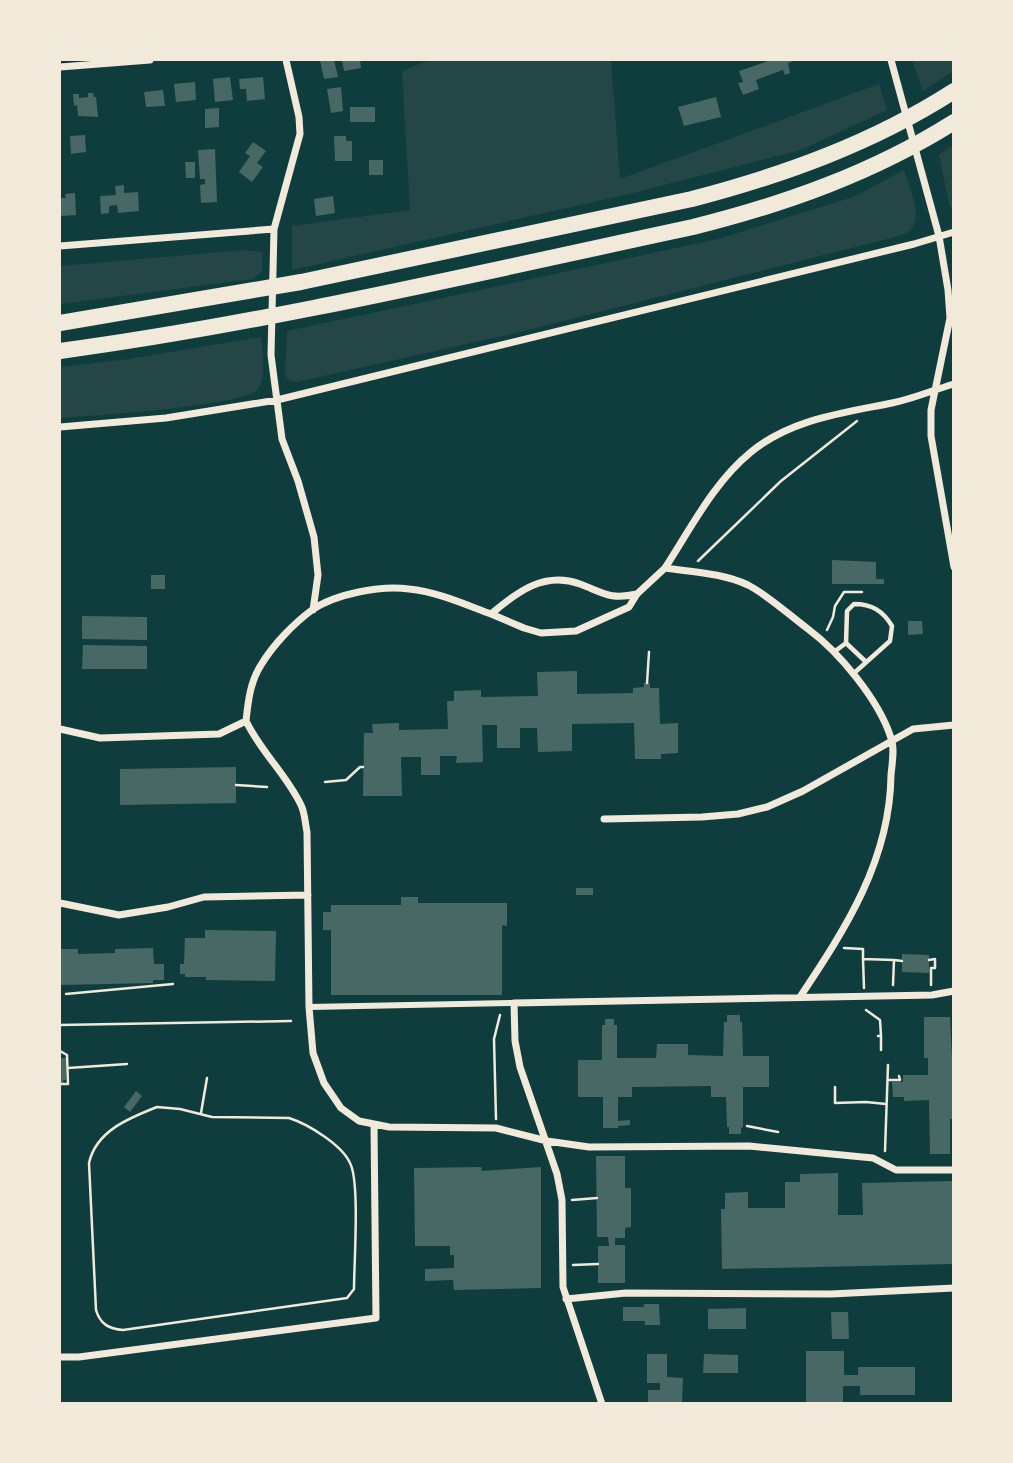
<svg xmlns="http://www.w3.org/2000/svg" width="1013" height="1463" font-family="Signika,sans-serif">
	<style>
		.green { fill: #244646 }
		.building { fill: #486865 }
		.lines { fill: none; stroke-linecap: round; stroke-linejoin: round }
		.path { stroke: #f1e9da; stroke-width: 2.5 }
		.service { stroke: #f1e9da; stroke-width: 4.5 }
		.pedestrian { stroke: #f1e9da; stroke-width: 6 }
		.minor { stroke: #f1e9da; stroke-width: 7 }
		.motorway { stroke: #f1e9da; stroke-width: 16 }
	</style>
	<rect width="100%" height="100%" fill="#0f3d3e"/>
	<!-- green -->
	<path class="green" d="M430,60H611L620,179L879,84L887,110L801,150L625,195L292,270V226L410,210L402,71Z
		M912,60H953V71L923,91Z
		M953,145V210L949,204L939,155Z
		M904,170C908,185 925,219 909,231C904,235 894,237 887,239L520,332L297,382L290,381L285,375L287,331L718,239L853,197Z
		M244,250L262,252V271L253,279L60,304V266Z
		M261,337C262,351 267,378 257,390C244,406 88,416 60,418V367L129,359Z"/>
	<!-- building -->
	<path class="building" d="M320,60H334L338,77L324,79Z
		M342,60H360L361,68L344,71Z
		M771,60H796L788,63L790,73L785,75L783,70L756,80L759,89L743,95L738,83L743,82L739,71Z
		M230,77L233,100L215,102L213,79Z
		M263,77L265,99L247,101L246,89H240L239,79Z
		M195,82L196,100L176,102L174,84Z
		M341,87L343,111L331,113L327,89Z
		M163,90L165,106L146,107L144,92Z
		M88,93H93L94,97H96L98,117L78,116L77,105L74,106L73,94H79V98L88,97Z
		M716,97L721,117L684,126L678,107Z
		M350,107H375V122H350Z
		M219,108V127L205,128V109Z
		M85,135L86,152L71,154L70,136Z
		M334,136H346V141H352V161H335Z
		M253,142L266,151L257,163L263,167L252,182L239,172L250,156L245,153Z
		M215,149L217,202L201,203L200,185L205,184V179H200L198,150Z
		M369,160H383V175H369Z
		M185,162H195V178H186Z
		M124,185V193L138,192L139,211L118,213L117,205L109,206V213L101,214L100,196L116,195L115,186Z
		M75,193L76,215L60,216V198H66L65,194Z
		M333,196L335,213L316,216L314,199Z
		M832,560L876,562V579H884V584H832Z
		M151,575H165V589H151Z
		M82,616L147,617V640L82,639Z
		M908,621H922L923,634L908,635Z
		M83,645L147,646V669H82Z
		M577,671V694L633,693V688L644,687V683H650V688H659L660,724L678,723V753L661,754V759H635L634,723L572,724V751L538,752L537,728H520V748H497V725H482L483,762L456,763L457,756H440V775H421V757H401L402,796H363L364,733H373L372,724L399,723V730L448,729L447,701H454V691L481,690V697L538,696L537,672Z
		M236,767V803L120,805V769Z
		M576,888H593V895H576Z
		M401,897H418V903H507V926L502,925V995H331V930H323V912H331V905H401Z
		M205,930L276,931L275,981L206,980V977H185V974H180V964H184L185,938H205Z
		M153,948L154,964H164V980H153V983L60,985V949H78V954L115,953V949Z
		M902,954L929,955V973L902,972Z
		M727,1015H740V1022H742L743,1056H769V1087H743V1127L741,1128V1134H729V1127H727L726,1097H711V1086L632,1087V1097H618V1121L630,1120V1125L618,1126V1128H603V1097H578V1060H602V1025H605V1019H614V1025H617V1058H656L657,1044H688V1055L723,1056L724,1022H727Z
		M924,1017H950L954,1099L953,1119H950V1154H930L929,1100L904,1101V1097H893L892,1082H903V1075H928V1058H924Z
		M60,1058H66V1080H63L64,1084H60Z
		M136,1091L142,1096L130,1112L124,1107Z
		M596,1156H625V1188H631V1227L625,1228V1238H615V1245H625V1283H598V1246H609L608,1237H597Z
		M481,1167L482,1171L541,1167V1288L454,1290L453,1280L425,1281V1269L454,1268V1255H450V1246H415L414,1168Z
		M838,1173V1215H863L862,1183L952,1181L953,1264L722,1269L721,1209H725V1193L748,1192V1208H785V1182H800V1174Z
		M644,1304H659L660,1325H645V1321H623V1307H644Z
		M746,1308V1329H708V1309Z
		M831,1312H848L849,1339H832Z
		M806,1351H844V1375H858V1367H915V1395H860V1386H843V1404H806Z
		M647,1354H667V1377L683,1378L682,1404H648V1390H660V1383H647Z
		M704,1354L738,1355V1373H703Z"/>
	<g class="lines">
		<!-- path -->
		<path class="path" d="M698,561L781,481L857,421
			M827,630L833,617L835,606L844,592H862
			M647,683L649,652
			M325,782L346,780L360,767H363
			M236,785L267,787
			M844,948L863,949V959L894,960L893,985
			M863,959L864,988
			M894,960L902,961
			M929,960L935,959V968H931V985
			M66,994L173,984
			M866,1010L880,1020L881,1036
			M60,1025L291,1021
			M878,1036H881V1050
			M60,1051L67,1055L68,1084H60
			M68,1068L127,1064
			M889,1080H900L899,1076
			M835,1087V1103L866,1102L886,1104
			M157,1107L180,1109L212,1117L289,1118C308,1124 342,1145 350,1163C360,1181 354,1264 354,1289L347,1298L123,1330C109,1329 100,1324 96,1310L89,1163C96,1131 129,1118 157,1107Z
			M201,1113L207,1078
			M496,1119L494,1039L500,1015
			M747,1126L778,1132
			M885,1151L888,1065
			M572,1200L597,1198
			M573,1265L598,1264"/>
		<!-- service -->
		<path class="service" d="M846,643L865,661
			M834,652L846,643L847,611L854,604C872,604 883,611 892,626L890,641L853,674"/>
		<!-- pedestrian -->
		<path class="pedestrian" d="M309,1007L514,1003"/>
		<!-- minor -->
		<path class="minor" d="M286,60L299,117L300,134L274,229L271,355L282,439L298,481L314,537L318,575L313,610
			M891,60L939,236L948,290L950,318L931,410V436L954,567
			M60,67L150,60
			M60,246L274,229
			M60,427L166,418L277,400L914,244L954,232
			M665,568C691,528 714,482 751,452C791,419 843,413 892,403C913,399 933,390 954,384
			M491,614L524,628L541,633L576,631L629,607L637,594L665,568C692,572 723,573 748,585C769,596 789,615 808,629C839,652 879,700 891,738C895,748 892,764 891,775C890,860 846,928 800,997
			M246,721C261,752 286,774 301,805C305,813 305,823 307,832L309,1007L313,1053L324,1083L341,1108L359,1121L389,1127L496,1128L547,1141L589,1147L749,1146L873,1158L896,1170H954
			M60,729L100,738L219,734L246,721C248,702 250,682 261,665C273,645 293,624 312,610C335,594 381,585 409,589C438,592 464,604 491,614C517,592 544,571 580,584C604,593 610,600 637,594
			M604,819L702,817L738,814L767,807L803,791L913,729L954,725
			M60,903L119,915L168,907L204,897L308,895
			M566,1299L626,1293L831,1294L954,1288
			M60,1357H79L376,1318L374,1125
			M602,1404L563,1287L562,1200L557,1174L520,1067L515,1041L514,1003L932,995L954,991"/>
		<!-- motorway -->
		<path class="motorway" d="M60,323L301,282L692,199C784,175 873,143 954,91
			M60,351C273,322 482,272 693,227C785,204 873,173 954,122"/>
	</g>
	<!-- border -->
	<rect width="1013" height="1463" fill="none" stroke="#f1e9da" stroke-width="122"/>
</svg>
